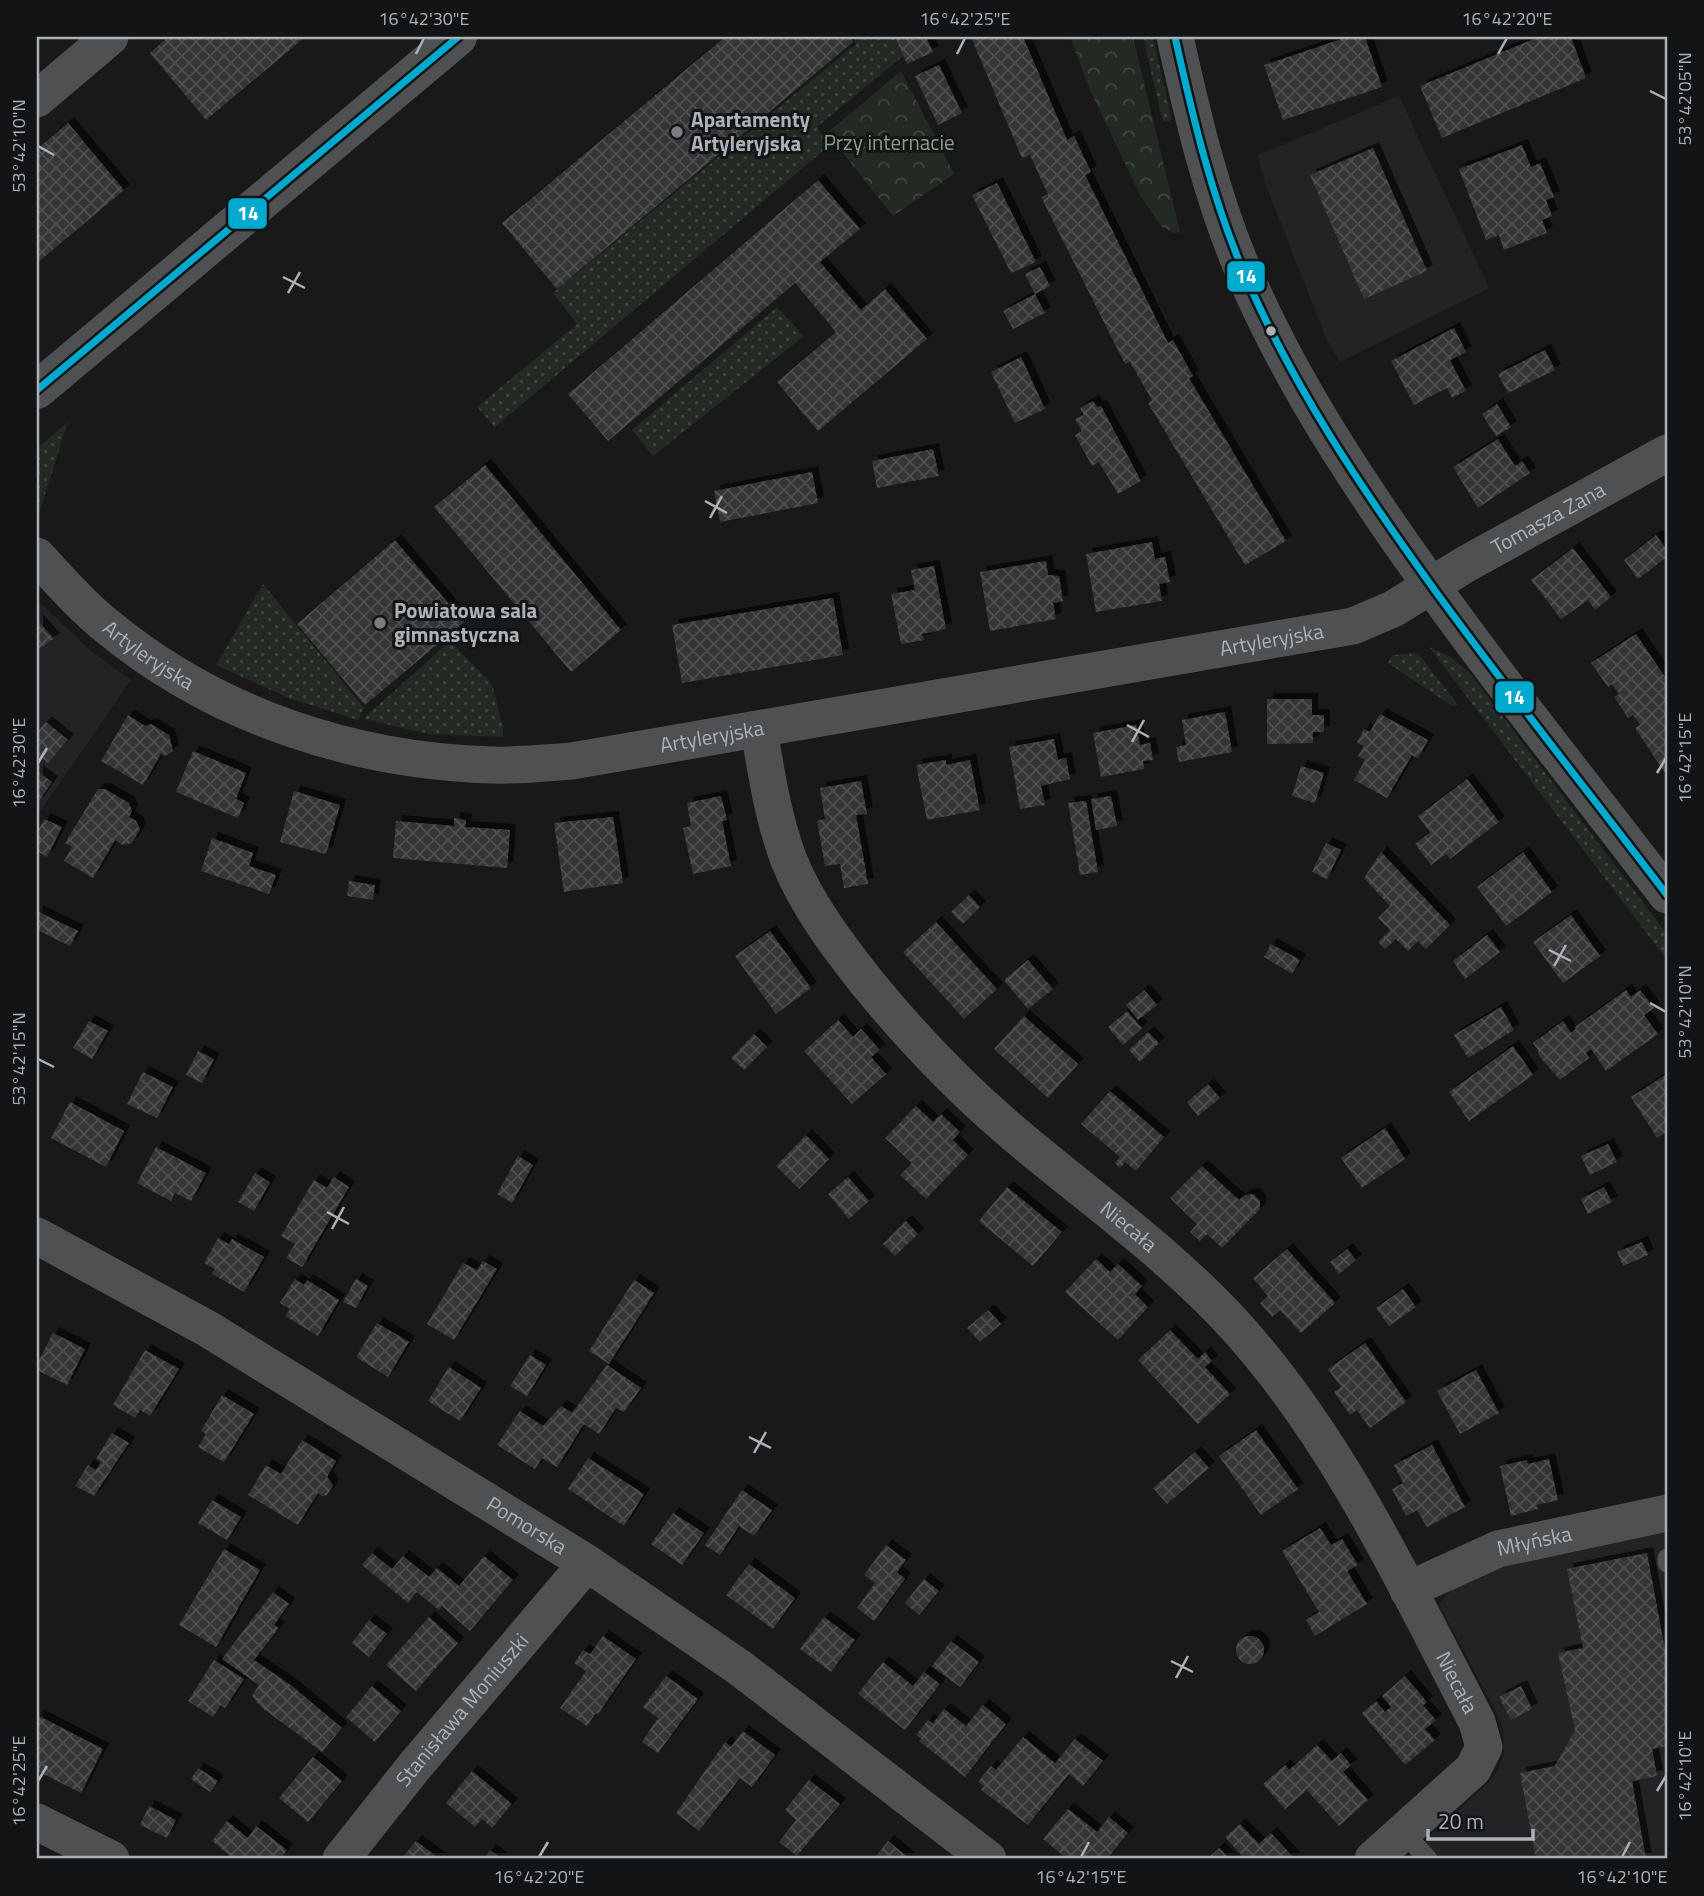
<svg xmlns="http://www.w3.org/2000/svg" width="1704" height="1896" font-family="'Titillium Web',sans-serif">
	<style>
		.built { fill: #232325 }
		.grass { fill: url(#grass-dots) }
		.park { fill: url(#park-crowns) }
		.building { fill: url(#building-cross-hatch); filter: url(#shadow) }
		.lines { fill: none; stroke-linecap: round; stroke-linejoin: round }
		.service { stroke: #4e5052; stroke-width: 19 }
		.minor { stroke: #4e5052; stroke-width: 37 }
		.tertiary { stroke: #4e5052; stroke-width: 38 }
		.bus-1-casing { stroke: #131415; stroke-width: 12 }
		.bus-1 { stroke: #00a9ce; stroke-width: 7 }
		.ticks { fill: none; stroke: #acb2b8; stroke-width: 2.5 }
		.poi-dot { fill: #797c80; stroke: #131415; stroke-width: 2.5 }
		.bus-dot { fill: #acb2b8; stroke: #131415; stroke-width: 2.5 }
		.labels { text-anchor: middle; stroke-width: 6; stroke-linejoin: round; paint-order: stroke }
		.poi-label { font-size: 21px; font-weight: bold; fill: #acb2b8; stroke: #131415; text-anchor: start }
		.park-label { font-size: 21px; fill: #88a186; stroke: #131415 }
		.street-label { font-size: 21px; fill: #acb2b8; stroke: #131415 }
		.line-badge { stroke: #131415; stroke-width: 2.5 }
		.badge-label { font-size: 19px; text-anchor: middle; font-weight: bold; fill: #fff }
		.neatline { fill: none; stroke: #acb2b8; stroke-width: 2.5 }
		.ticks-label { font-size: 18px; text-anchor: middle; fill: #acb2b8 }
	</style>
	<defs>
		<pattern id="grass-dots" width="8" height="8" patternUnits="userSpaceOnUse" patternTransform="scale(1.75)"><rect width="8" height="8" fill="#232923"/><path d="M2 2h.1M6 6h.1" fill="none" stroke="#404641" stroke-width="1.8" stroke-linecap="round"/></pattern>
		<pattern id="park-crowns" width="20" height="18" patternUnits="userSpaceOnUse" patternTransform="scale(1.75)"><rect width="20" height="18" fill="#232923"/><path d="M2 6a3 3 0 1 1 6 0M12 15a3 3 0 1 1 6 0" fill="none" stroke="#404641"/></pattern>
		<pattern id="building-cross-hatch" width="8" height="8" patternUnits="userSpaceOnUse" patternTransform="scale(1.75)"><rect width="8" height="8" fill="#353536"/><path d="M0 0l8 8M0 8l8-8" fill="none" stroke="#505051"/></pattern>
		<filter id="shadow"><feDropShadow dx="6" dy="-6" stdDeviation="0" flood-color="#0009"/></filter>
	</defs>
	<rect width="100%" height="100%" fill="#191919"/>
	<!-- built -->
	<path class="built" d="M1399,96L1489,288L1340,362L1326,338L1265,183L1258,155Z
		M37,600L90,650L131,680L37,816Z
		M1667,1529V1859H1405L1488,1783L1499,1768L1504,1754L1503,1730L1497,1714L1439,1604L1454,1587L1491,1569Z"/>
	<!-- grass -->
	<path class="grass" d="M851,37H894L903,56L817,127L830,145L495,427L477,407L577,324L553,293L856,44Z
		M1143,37H1153L1172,120L1163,122Z
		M777,307L804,336L653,456L632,430Z
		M68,422L39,513L37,515V448Z
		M263,584L364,708L358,720L289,698L216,665Z
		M450,641L492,684L503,727V737L429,734L363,719Z
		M1429,647L1449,656L1470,673L1667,934V960Z
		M1418,653L1458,705L1452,706L1388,663L1392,655Z"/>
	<!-- park -->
	<path class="park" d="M1070,37H1133L1180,232L1175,233L1161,226L1141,197L1090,90Z
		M901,71L954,174L893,216L827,133Z"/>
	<!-- building -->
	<path class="building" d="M168,37H305L206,120L150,53Z
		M725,37H849L853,42L557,289L502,223Z
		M895,37H926L933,52L907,64Z
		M971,37H1023L1067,140L1074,136L1091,172L1085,175L1168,343L1173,340L1193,376L1189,378L1286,541L1245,565L1148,403L1152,400L1130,362L1125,364L1041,197L1048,194L1030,155L1022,158Z
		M1348,37H1365L1382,87L1283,120L1264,65Z
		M1539,37H1571L1586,78L1442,138L1420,86Z
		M939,65L962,113L938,125L915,76Z
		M68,123L124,190L37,263V149Z
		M1522,145L1531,167L1540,163L1554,197L1546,200L1552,216L1542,220L1547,233L1504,250L1499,235L1486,240L1459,169Z
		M1373,148L1427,271L1364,299L1310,175Z
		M818,180L860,229L820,262L861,310L885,289L927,339L818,431L777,382L836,332L795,283L608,441L568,394Z
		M997,183L1036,262L1011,273L972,195Z
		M1040,267L1050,286L1035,294L1045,313L1013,329L1003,311L1035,294L1025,274Z
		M1454,328L1466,352L1450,360L1466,391L1452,398L1447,388L1414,405L1391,361Z
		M1545,350L1555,370L1508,393L1498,374Z
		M1021,357L1045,409L1015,423L991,372Z
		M1093,401L1097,407L1101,406L1141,481L1118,494L1099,462L1092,466L1075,435L1082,431L1075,419L1084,415L1080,408Z
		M1497,404L1511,427L1496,436L1482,414Z
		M1498,439L1515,466L1522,461L1530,473L1478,508L1453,467Z
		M933,449L939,476L877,488L872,461Z
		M485,465L621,630L571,672L434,507Z
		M812,472L818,503L720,522L714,491Z
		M1656,535L1667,550V557L1638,579L1624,560Z
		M395,540L464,622L365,705L297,624Z
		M1152,542L1155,559L1165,557L1170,582L1159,584L1162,601L1096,612L1086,554Z
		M1573,548L1611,597L1595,610L1588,600L1561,619L1531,580Z
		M1046,561L1048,575L1059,576L1063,601L1053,603L1056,619L990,631L980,572Z
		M934,566L946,629L922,634L924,640L901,644L891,594L915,590L911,570Z
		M833,598L843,655L682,683L672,625Z
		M37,620L54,639L37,650Z
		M1636,634L1667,680V776L1635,728L1640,725L1633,715L1628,718L1614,697L1619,694L1612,684L1608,687L1591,663Z
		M1267,699H1312V715H1324V732H1313V743L1267,744Z
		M1225,712L1232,752L1179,762L1176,747L1186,745L1182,720Z
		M1380,714L1428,740L1418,758L1412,755L1387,798L1354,780L1365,760L1358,756L1364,746L1357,742L1364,729L1370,732Z
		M128,715L145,726L151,724L169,735L173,751L165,756L161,754L143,785L101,761Z
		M46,722L68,740L48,763L37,753V732Z
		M1136,725L1140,745L1150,743L1153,760L1143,761L1144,769L1101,777L1093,733Z
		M1054,739L1058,760L1066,758L1070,779L1041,786L1045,805L1020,809L1009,747Z
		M193,751L246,773L236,799L244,803L238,818L176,792Z
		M946,760V765L970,760L980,810L927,820L916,765Z
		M1301,766L1324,773L1315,803L1292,796Z
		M37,771L52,782L37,804Z
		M1467,779L1499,822L1450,859L1446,854L1431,865L1415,844L1430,832L1418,816Z
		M861,781L867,814L856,815L868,884L844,888L840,864L825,866L817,821L825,819L820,788Z
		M98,789H105L129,803L132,811L129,817L136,821L140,829L132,843L123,845L115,840L93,878L64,861L72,847L65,843Z
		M294,791L340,805L326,854L280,842Z
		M721,796L727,820L722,821L731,866L693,874L683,828L691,826L687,803Z
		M1111,796L1117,826L1096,830L1091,799Z
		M1086,801L1098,872L1080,875L1068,803Z
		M613,817L623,883L564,892L554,823Z
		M454,818L466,820L465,827L510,830L507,868L393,858L396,821L454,826Z
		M44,819L62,827L47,857L37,851V833Z
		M212,838L253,853L249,866L276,875L269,894L201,871Z
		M1326,843L1341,850L1327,879L1312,872Z
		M1381,852L1450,925L1426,949L1418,941L1408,951L1396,939L1385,949L1378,942L1390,930L1378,918L1390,906L1364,878Z
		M1523,852L1552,892L1506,926L1477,887Z
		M349,881L375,885L373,900L347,896Z
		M969,895L980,907L963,924L951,912Z
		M37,911L78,931L70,946L37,930Z
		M1571,915L1600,956L1563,983L1533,942Z
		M936,922L997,989L964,1019L903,952Z
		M770,931L811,988L776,1014L735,956Z
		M1487,935L1500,952L1465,979L1453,961Z
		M1271,944L1300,960L1292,974L1264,957Z
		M1028,960L1053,989L1028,1009L1004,980Z
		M1144,990L1157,1005L1138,1020L1126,1005Z
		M1626,990L1631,997L1640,990L1654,1008L1644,1015L1658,1034L1606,1071L1591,1049L1586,1053L1589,1058L1560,1080L1539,1056L1538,1050L1533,1043L1563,1021L1571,1033L1576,1029L1575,1027Z
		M1501,1007L1514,1030L1468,1058L1454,1035Z
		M1127,1011L1142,1028L1123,1045L1108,1027Z
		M1024,1016L1078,1064L1048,1098L994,1049Z
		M838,1020L853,1037L861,1029L880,1050L871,1057L886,1074L852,1104L804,1051Z
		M89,1021L108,1031L92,1059L73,1048Z
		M1148,1032L1159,1043L1140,1062L1129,1050Z
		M754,1034L767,1047L744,1070L731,1058Z
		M1513,1046L1533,1075L1469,1121L1449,1092Z
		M198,1051L214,1059L202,1083L186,1075Z
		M143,1072L173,1087L157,1118L127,1104Z
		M1667,1074V1132L1657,1138L1631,1097Z
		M1208,1084L1220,1098L1198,1116L1187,1102Z
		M1110,1091L1164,1137L1136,1171L1125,1162L1120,1168L1115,1163L1120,1157L1081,1124Z
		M70,1102L124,1131L106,1167L51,1138Z
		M916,1106L933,1122L941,1114L960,1132L953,1140L968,1155L926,1199L900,1175L912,1163L885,1138Z
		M1385,1128L1405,1159L1362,1188L1341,1158Z
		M806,1135L829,1159L799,1189L776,1166Z
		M1608,1144L1617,1162L1590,1175L1581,1156Z
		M156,1147L206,1173L191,1201L175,1193L171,1201L137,1183Z
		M518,1156L533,1165L512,1203L497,1194Z
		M1202,1166L1239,1200L1245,1195L1253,1194L1260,1201V1209L1222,1248L1207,1234L1200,1241L1190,1232L1197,1224L1170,1198Z
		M255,1173L270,1182L254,1211L238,1202Z
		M334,1177L349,1187L302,1267L286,1258L295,1244L281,1236L314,1180L327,1188Z
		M848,1177L869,1201L849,1219L828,1194Z
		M1007,1187L1062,1232L1033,1266L979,1221Z
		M1604,1187L1612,1202L1588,1214L1581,1199Z
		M906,1221L918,1234L895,1256L883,1244Z
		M218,1238L229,1244L232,1239L264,1257L244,1292L212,1274L215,1269L204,1263Z
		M1642,1242L1648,1255L1623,1266L1617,1252Z
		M1287,1249L1335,1303L1301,1333L1280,1310L1272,1317L1260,1303L1268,1296L1253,1278Z
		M1347,1249L1356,1260L1339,1274L1330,1262Z
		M1096,1259L1110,1272L1118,1264L1142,1286L1135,1294L1148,1307L1118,1340L1065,1292Z
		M483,1261L497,1269L454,1340L427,1324L463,1263L477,1270Z
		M295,1279L304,1285L307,1280L339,1300L318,1336L285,1316L290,1309L280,1303Z
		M356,1279L368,1286L356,1308L343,1302Z
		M634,1280L654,1293L609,1364L589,1351Z
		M1403,1289L1416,1307L1389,1326L1376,1308Z
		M988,1310L1001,1324L980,1342L967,1328Z
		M377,1323L409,1342L388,1377L356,1357Z
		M1170,1330L1198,1359L1205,1352L1212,1361L1205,1367L1230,1394L1198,1424L1138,1360Z
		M53,1333L85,1349L67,1385L37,1370V1364Z
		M1365,1343L1406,1402L1370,1428L1357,1410L1350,1415L1334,1392L1341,1387L1328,1369Z
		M145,1350L179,1369L150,1416L140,1410L135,1418L113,1405Z
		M530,1355L546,1365L527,1396L510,1386Z
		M607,1365L641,1388L624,1412L616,1408L599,1434L584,1424L557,1467L542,1458L535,1469L497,1445L520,1411L543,1426L561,1406L572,1413Z
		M449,1367L481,1388L460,1421L428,1401Z
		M1476,1370L1499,1413L1460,1434L1437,1391Z
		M222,1395L254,1414L224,1462L198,1447L206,1434L201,1431Z
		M1256,1430L1298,1489L1261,1515L1219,1456Z
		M112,1433L129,1443L94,1496L75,1486L88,1465L96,1470L101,1462L96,1459Z
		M302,1440L336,1461L327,1477L333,1485L327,1495L322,1496L318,1493L298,1525L248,1495L266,1465L281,1474Z
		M1432,1445L1465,1507L1427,1527L1417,1510L1406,1516L1392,1489L1403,1483L1394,1465Z
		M1195,1452L1209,1468L1167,1504L1153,1488Z
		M588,1458L644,1494L624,1526L568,1489Z
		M1549,1459L1558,1500L1537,1505L1538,1509L1511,1516L1500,1466L1527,1460L1528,1464Z
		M742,1490L772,1510L754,1536L739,1526L720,1555L705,1545Z
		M212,1500L241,1517L227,1540L198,1523Z
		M673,1513L704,1533L682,1565L651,1544Z
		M1320,1528L1331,1545L1342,1539L1358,1565L1347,1571L1367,1604L1315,1636L1306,1620L1319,1612L1282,1551Z
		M886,1545L906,1560L897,1572L905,1579L874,1621L857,1608L875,1583L864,1575Z
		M224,1549L260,1570L216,1647L179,1625Z
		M372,1553L392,1569L403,1556L429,1577L437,1568L459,1586L484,1556L513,1580L470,1631L442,1606L439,1610L417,1592L408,1603L362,1565Z
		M1647,1553L1667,1661V1746L1652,1749L1657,1776L1632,1781L1646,1859H1536L1520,1773L1555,1766L1575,1730L1558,1653L1583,1648L1567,1569Z
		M749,1564L795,1598L773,1629L726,1595Z
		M924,1579L939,1591L919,1615L905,1603Z
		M273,1592L289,1604L274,1625L279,1628L254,1660L292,1686L342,1728L322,1752L261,1707L252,1696L259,1685L222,1659Z
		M429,1617L458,1643L416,1691L386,1665Z
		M824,1617L855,1640L831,1672L800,1649Z
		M369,1620L387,1634L369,1657L352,1643Z
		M603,1636L636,1659L598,1714L596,1713L587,1726L560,1708L586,1671L574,1663L583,1650L590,1654Z
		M1236 1650a14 14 0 1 1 28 0a14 14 0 1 1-28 0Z
		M951,1641L979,1662L960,1687L932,1666Z
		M214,1660L244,1679L225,1708L221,1705L213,1717L188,1701Z
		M883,1662L913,1686L924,1672L940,1684L905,1730L858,1694Z
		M666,1676L698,1699L658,1753L642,1742L658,1718L643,1707Z
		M1405,1676L1427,1702L1423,1705L1436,1720L1425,1729L1435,1740L1405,1765L1362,1713L1376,1701L1385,1712L1391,1707L1382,1696Z
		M372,1686L401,1711L375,1742L346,1717Z
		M1521,1686L1532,1709L1511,1720L1499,1697Z
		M983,1705L1006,1724L965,1777L919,1741L922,1739L916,1735L928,1720L933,1723L944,1709L966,1726Z
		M37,1715L103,1749L81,1793L37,1771Z
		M743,1731L775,1755L752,1787L740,1778L699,1831L676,1813L725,1742L731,1747Z
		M1023,1737L1055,1763L1075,1739L1103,1761L1083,1786L1069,1774L1028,1825L981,1790L984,1786L978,1782L991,1766L996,1770Z
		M1317,1745L1332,1761L1341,1753L1351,1765L1343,1772L1368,1800L1339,1826L1307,1790L1285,1809L1263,1784L1285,1765L1289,1770Z
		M313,1757L342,1781L308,1822L279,1798Z
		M198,1768L218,1781L210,1792L191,1779Z
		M472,1771L512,1804L492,1828L482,1819L475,1827L446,1803Z
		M809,1780L840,1804L797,1856L779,1842L796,1820L785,1810Z
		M149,1806L176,1820L167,1838L140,1825Z
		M1068,1809L1097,1832L1109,1817L1128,1833L1107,1859H1067L1043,1839Z
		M227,1821L248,1838L256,1826L287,1850L280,1859H234L212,1841Z
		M1240,1824L1259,1844L1271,1833L1295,1859H1243L1244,1858L1225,1837Z
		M416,1841L440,1859H401Z
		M888,1841L910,1859H874Z
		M1219,1848L1230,1859H1207Z
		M490,1850L502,1859H483Z"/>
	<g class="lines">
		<!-- service -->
		<path class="service" d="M1667,1558V1563
			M1403,1832L1428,1859"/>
		<!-- minor -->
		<g class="minor">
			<path d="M1175,37C1193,118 1212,199 1245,275C1283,363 1333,444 1387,523C1475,651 1573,772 1667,895"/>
			<path d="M37,99L110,37"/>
			<path id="s1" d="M37,556C60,581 82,606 108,627C216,716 354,761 492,765C518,766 545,763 572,761L1353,626L1393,609L1466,564L1667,453"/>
			<path id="s2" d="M759,729C766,772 773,817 788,858C806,904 838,946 869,985C914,1040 963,1091 1018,1137C1094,1201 1174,1257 1240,1331C1342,1446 1407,1588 1477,1722L1484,1747L1473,1769L1373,1859"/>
			<path id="s3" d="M37,1236L208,1329L587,1563L740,1668L988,1859"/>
			<path id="s4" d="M1408,1590L1498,1549L1667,1513"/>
			<path d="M37,1822L111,1859"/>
			<path id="s5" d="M341,1859L414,1767L587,1563"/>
		</g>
		<!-- tertiary -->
		<path class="tertiary" d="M37,390L458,37"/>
		<!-- bus-1 casing -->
		<g class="bus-1-casing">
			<path id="bus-1" d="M1175,37C1193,118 1212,199 1245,275C1294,389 1364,492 1436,592C1511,695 1590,794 1667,895
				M37,390L458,37"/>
		</g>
		<!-- bus-1 -->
		<use href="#bus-1" class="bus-1"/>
	</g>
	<!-- ticks -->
	<path class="ticks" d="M416,54L424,38M957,54L965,38M1498,54L1507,38M1650,91L1666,99M38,146L54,155M283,277L305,288M288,293L300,272M705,501L727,513M710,518L722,496M1127,725L1149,737M1132,742L1144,720M38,763L47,748M1657,773L1666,758M1549,950L1571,961M1554,966L1566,945M1650,1003L1666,1012M38,1059L54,1067M327,1212L349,1224M332,1229L344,1207M749,1437L771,1448M754,1453L766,1432M1171,1661L1193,1672M1176,1678L1188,1656M38,1781L47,1766M1657,1791L1666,1776M539,1857L548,1842M1081,1857L1089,1842M1622,1857L1630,1842"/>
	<!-- markers -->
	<g class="poi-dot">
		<circle cx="677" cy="132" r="7"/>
		<circle cx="380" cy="623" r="7"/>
	</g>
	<circle class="bus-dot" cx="1271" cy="331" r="6"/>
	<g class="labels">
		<!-- poi labels -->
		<g class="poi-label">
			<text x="691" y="127">Apartamenty<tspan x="691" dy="24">Artyleryjska</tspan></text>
			<text x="394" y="618">Powiatowa sala<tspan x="394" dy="24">gimnastyczna</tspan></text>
		</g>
		<!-- park labels -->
		<g class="park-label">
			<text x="889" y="150">Przy internacie</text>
		</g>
		<!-- street labels -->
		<g class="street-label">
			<text dy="7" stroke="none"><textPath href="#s1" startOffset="1612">Tomasza Zana</textPath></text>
			<text dy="7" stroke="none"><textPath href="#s1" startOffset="1306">Artyleryjska</textPath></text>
			<text dy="7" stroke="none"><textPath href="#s1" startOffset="150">Artyleryjska</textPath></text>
			<text dy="7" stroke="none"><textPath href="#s1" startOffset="738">Artyleryjska</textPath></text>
			<text dy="7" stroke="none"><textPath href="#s2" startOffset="639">Niecała</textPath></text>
			<text dy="7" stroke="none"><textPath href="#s3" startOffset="569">Pomorska</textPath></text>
			<text dy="7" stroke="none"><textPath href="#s4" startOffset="136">Młyńska</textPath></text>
			<text dy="7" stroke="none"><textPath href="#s2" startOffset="1206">Niecała</textPath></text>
			<text dy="7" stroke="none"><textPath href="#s5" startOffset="192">Stanisława Moniuszki</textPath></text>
		</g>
	</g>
	<g class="line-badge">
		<rect x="227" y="197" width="41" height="33" rx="7" fill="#00a9ce"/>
		<rect x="1226" y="260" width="40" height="33" rx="7" fill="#00a9ce"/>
		<rect x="1494" y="680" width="41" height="34" rx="7" fill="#00a9ce"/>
	</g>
	<g class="badge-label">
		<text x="248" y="220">14</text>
		<text x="1246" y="283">14</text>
		<text x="1514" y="704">14</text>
	</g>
	<!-- border -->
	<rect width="1704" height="1896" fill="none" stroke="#131415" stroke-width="77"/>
	<!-- scale -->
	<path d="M1428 1829v10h105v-10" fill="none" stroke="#acb2b8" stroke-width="3.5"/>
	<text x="1438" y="1829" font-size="21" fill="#acb2b8" stroke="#131415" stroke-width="5" paint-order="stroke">20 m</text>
	<rect x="38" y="38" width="1628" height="1819" class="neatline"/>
	<g class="ticks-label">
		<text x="424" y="25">16°42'30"E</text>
		<text x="965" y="25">16°42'25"E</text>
		<text x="1507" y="25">16°42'20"E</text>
		<text transform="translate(1685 99) rotate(-90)" y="6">53°42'05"N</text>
		<text transform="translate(19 146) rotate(-90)" y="6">53°42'10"N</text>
		<text transform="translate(1685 758) rotate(-90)" y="6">16°42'15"E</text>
		<text transform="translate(19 763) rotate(-90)" y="6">16°42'30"E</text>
		<text transform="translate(1685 1012) rotate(-90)" y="6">53°42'10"N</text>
		<text transform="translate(19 1059) rotate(-90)" y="6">53°42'15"N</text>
		<text transform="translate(1685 1776) rotate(-90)" y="6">16°42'10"E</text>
		<text transform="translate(19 1781) rotate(-90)" y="6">16°42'25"E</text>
		<text x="539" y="1883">16°42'20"E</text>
		<text x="1081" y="1883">16°42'15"E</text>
		<text x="1622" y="1883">16°42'10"E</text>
	</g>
</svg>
